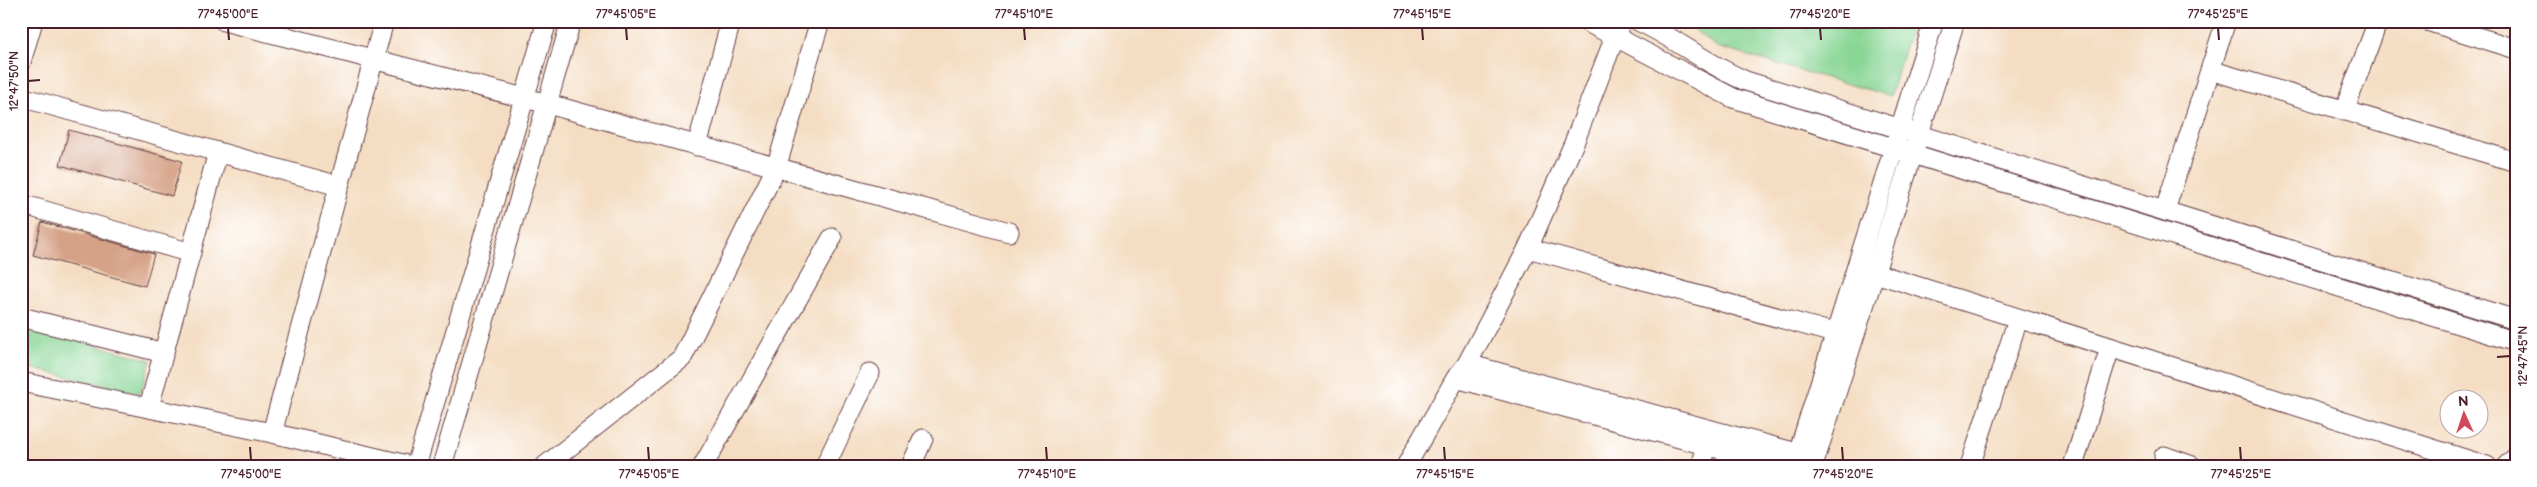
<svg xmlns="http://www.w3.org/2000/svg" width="2537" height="487" font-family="'Balsamiq Sans',sans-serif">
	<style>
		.green { fill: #88d594; stroke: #697a60 }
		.building { fill: #d6a287 }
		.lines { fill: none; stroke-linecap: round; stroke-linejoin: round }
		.minor-casing { stroke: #643c42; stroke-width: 21 }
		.minor { stroke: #fff; stroke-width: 19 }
		.ticks { fill: none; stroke: #4a1f2b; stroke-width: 2 }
		.neatline { fill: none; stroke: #4a1f2b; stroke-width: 2 }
		.ticks-label { font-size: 12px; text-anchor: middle; fill: #4a1f2b }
	</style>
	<rect width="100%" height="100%" fill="#fff"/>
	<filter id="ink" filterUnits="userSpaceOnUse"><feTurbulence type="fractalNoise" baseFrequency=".02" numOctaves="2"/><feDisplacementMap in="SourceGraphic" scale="10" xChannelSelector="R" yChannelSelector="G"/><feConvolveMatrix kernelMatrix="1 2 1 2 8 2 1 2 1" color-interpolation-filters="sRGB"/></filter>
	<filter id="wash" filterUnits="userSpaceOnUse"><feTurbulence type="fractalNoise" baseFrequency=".0096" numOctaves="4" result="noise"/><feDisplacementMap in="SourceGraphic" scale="20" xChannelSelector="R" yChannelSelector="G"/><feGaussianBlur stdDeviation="1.12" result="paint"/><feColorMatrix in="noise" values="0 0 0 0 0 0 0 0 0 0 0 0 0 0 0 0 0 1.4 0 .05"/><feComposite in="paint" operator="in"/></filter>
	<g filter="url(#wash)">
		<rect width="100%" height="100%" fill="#f4ddc2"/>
		<!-- green -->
		<path class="green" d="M1682,21H1913L1890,96L1717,47Z
			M21,326L151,360L140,393L21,366Z"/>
		<g id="blocks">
			<!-- building -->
			<path class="building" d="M69,130L182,161L172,196L60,165Z
				M42,222L154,254L145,286L33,255Z"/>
		</g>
	</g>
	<g filter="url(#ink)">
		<use href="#blocks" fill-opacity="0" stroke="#643c42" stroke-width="1"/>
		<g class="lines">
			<!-- minor casing -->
			<g class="minor-casing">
				<path id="minor" d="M224,21L548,104L1009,232
					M1585,21L1733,98L2516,342
					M1638,21C1676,38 1707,65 1746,81L2516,320
					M2427,21L2516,49
					M21,62L33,21
					M2210,70L2516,162
					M21,97L339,186
					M2344,111L2378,21
					M697,146L731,21
					M21,204L191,253
					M2165,210L2226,21
					M1528,248L1848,337
					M1875,273L2487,466
					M21,317L164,353
					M1467,364L1808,456
					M1456,378L1784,466
					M21,382L272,433L411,466
					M149,407L218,152
					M272,433L384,21
					M2164,456L2192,466
					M416,466L547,21
					M442,466L571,21
					M545,466L682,358L776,168L820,21
					M703,466L832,238
					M825,466L870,373
					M911,466L923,439
					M1406,466L1456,378L1467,364L1528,248L1574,143L1621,21
					M1701,466L1711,433
					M1794,466L1934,21
					M1813,466L1955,21
					M1970,466L2018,319
					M2073,466L2110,348
					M2506,466L2516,457"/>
			</g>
			<!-- minor -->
			<use href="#minor" class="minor"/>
		</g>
	</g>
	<!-- ticks -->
	<path class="ticks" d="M228,28L229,40M626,28L627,40M1024,28L1025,40M1422,28L1423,40M1820,28L1821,40M2218,28L2219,40M28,81L40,80M2497,357L2510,356M250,447L251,460M648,447L649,460M1046,447L1047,460M1444,447L1445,460M1842,447L1843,460M2240,447L2241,460"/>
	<!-- margin -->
	<rect width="2537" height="487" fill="none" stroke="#fff" stroke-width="55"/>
	<!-- north arrow -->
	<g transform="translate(2464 414) rotate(357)"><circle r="24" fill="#ffffff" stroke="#b7a5aa"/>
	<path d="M0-4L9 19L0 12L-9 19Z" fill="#d1495b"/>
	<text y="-8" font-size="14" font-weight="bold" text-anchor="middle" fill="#4a1f2b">N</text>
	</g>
	<rect x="28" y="28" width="2482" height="432" class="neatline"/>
	<g class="ticks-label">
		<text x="228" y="18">77°45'00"E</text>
		<text x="626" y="18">77°45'05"E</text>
		<text x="1024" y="18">77°45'10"E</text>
		<text x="1422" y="18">77°45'15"E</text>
		<text x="1820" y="18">77°45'20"E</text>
		<text x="2218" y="18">77°45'25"E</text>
		<text transform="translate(14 81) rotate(-90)" y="4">12°47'50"N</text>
		<text transform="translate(2523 356) rotate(-90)" y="4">12°47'45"N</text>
		<text x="251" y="478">77°45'00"E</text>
		<text x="649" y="478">77°45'05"E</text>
		<text x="1047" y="478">77°45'10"E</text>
		<text x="1445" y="478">77°45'15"E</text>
		<text x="1843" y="478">77°45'20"E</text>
		<text x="2241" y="478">77°45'25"E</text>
	</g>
</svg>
